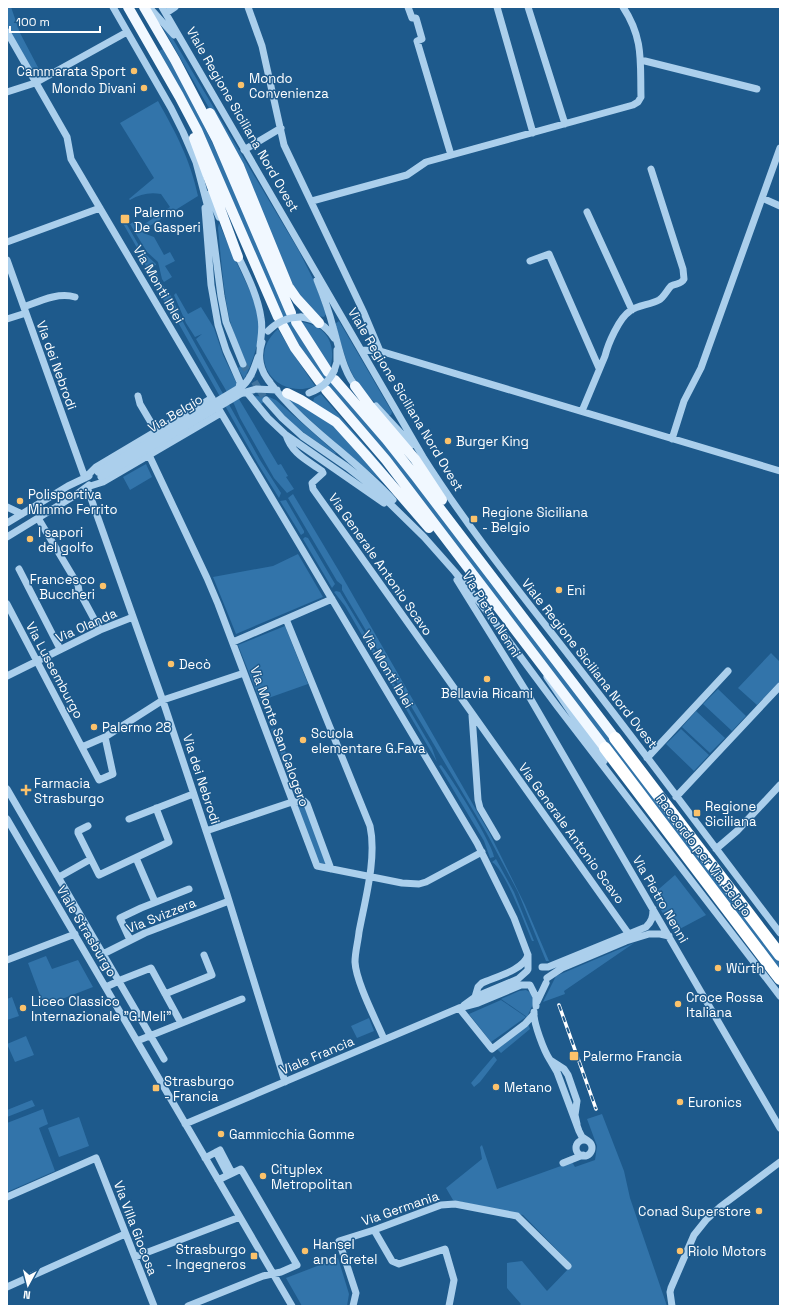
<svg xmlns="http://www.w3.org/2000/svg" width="787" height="1313" font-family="'Space Grotesk',sans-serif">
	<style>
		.green { fill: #3274aa }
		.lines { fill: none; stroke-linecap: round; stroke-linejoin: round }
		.minor-tunnel { stroke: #40739d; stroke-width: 7; stroke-dasharray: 7 3.5; stroke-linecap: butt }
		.minor { stroke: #abcfec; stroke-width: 7 }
		.major { stroke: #f1f8ff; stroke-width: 10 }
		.highway { stroke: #fff; stroke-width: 12 }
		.rail-casing { stroke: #fff; stroke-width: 3.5 }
		.rail { stroke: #1e5a8c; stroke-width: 2; stroke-dasharray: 6; stroke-linecap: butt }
		.minor-bridge { stroke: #abcfec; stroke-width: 7 }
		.poi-dot { fill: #fbc26b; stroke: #1e5a8c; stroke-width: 1.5 }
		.labels { text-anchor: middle; stroke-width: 3; stroke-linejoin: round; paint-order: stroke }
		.poi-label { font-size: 13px; fill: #fff; stroke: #1e5a8c; text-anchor: start }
		.street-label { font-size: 13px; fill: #fff; stroke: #1e5a8c }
	</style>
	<rect width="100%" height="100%" fill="#1e5a8c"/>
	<!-- green -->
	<path class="green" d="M7,7H11L20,33L41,73L36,77L7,29Z
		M163,28L167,29L299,251L315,283L326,314L324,317L318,316L296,292L240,162Z
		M163,49C215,138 253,234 294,328L317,363L384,443L780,961V971L510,616L329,388L302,350L280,312L204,134L191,108L159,51Z
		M158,101C176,133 190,159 198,196L148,227L149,230L144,228L143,225L170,207L161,194C150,192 140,194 130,200L129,199L154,178L120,123Z
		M126,217V223L142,251L156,264V265L153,266L152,269L149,271L143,261L144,260L121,220Z
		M135,221L143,233L154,237L164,255L170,252L175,261L165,266L172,277L164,282L162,279L158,262L147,252L130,224Z
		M219,223C226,240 234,257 242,274C248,287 255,300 258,314C262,336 254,360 244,379L238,368L246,363C240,348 233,333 229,317C223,288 221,258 218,228Z
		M153,272L157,273L159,280L171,296L184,324L260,460L281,493L279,498L258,464L171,310H169L167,307H166L164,304L165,303L149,274Z
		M176,293L188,314L201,307L214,328L223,355L236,382L237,386L233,389L278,465L281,464L288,476L286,477L294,489L287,493L274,478L240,418L234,404L196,339L202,334L195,337L186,323L174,295Z
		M339,321L392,412L391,415H388C379,406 369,398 361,388C347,370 342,345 335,324Z
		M301,322C327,325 337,345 330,368Z
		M278,329L290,349L315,386C276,401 245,358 278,329Z
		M321,394L382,465L394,481L313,402L314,398Z
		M254,396L269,397L276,400L336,453L335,454L307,435L290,422L268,399L261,404Z
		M289,401H293L336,426L386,485L350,456Z
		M146,464L152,477L130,490L123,477Z
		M293,494L339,571L490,834L525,905L549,961H546L518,892L486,832L349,602L342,590V585L337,581L288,498Z
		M286,500L304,531V533L301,535L280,501Z
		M305,537L308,538L335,584L332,588L303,539Z
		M298,554L323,597L236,634L213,577L273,566Z
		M336,591L340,592L388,672L387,678L345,606L334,592Z
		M285,626L308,684L260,701L238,645Z
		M771,653L780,662V681L757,705L738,688Z
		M389,680H392L432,748L437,762Z
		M718,689L746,716L732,731L703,704Z
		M696,711L725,738L710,753L682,727Z
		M275,728L293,769V773L289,775L271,729Z
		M681,729L709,755L694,771L666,744Z
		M441,765C450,775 495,848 494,857L490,858L484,841L439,766Z
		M305,805L326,864L319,863L297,807Z
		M496,859L514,892L534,941H532C525,924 505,870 492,862Z
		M675,875L706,915L674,932L652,895Z
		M634,943L564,991L565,994L543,1002L556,976Z
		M46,956L52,969L78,960L93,987L44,1006L28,963Z
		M526,990L531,993L534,1002L527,1017L501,999L519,991Z
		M12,997L19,1016L7,1020V999Z
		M501,1000L526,1017L491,1042L469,1014Z
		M369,1018L374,1031L357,1038L351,1026Z
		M528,1024L530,1029L501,1053L497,1049Z
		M26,1036L34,1055L15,1062L7,1044Z
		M494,1056L497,1060L480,1082L474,1087L471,1083Z
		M32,1100L35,1106L7,1117V1110Z
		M43,1109L48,1124L39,1128L55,1171L7,1192V1123Z
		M602,1114L624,1171L630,1198L667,1306H519L521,1304L507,1288V1263L522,1261L547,1291L572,1265L523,1215L453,1200L446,1188L482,1159L480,1147L482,1145L497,1189L572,1162L575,1167L595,1160L597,1146L587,1119Z
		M79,1117L89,1146L59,1157L48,1128Z
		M338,1258L349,1294L347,1306H302L286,1278Z"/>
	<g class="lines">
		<!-- minor-tunnel -->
		<path class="minor-tunnel" d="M243,364L266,400"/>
		<!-- minor -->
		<path class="minor" d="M113,7L171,108L183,132L196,162L211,219L221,296L226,322L243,364
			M149,7L174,35
			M162,7L423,457C473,536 532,607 588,680C653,764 716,849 780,933
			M248,7L262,46L284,145L364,313L380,351
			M408,7L412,18H416L422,39L417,41L451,155
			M497,7L533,133
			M528,7L565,124
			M166,13L175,7
			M7,32L67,137L71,159L213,400
			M641,61H645L757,89
			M7,92L35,83L127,32
			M244,150L281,128
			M209,194L219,217
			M762,198L780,206
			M312,201L407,175L426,162L633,105L638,102L641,97C640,62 644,39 623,7
			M205,208L211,285L218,325L226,350L240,382L239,388
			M587,212L632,310
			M7,242L100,208
			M237,254C246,273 258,296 261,318C263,328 261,337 260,346
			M7,260L85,478
			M530,261L549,254L599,368
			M317,280C323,295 329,311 333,327C339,347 343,373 358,389
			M24,307C40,301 58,292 75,297
			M301,317C315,319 326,325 334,338
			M7,319L26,313
			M262,342C257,356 260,371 270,382
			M362,350L380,351L780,471
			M334,371L337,362V350
			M268,380C303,427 354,457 393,500
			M240,388C250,381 254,369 258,357
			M242,393H247L249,395L268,418L286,435L384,503
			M242,393L256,389L277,390
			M138,396L140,404L156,431
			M266,400L282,418L302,436L347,467L375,489L424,537L455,572L485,609L557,706L780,996
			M376,406L412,445
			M220,411L477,843L514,918L528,955V969
			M582,411L605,356C608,344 619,318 630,311C638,305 650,305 659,300C664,297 667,290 671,286C676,283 681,285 684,279L683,269L651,169
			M286,435C292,454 307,460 322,471L323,473L312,483L313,489L628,933
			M672,439L684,401L701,368L780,148
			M149,455L207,578L218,604L317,866L402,883L419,884L426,882L482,852
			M85,478L96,467L212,398
			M87,487L165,707L226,891L285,1082
			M87,487L103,482L221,413
			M7,507L22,514
			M38,518L78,585L79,591L100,630
			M7,523L68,486L89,476
			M7,537L74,496L89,485
			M19,569L60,649
			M457,580L526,691L780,1128
			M7,604L99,780L113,774L105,737L163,700L244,673
			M286,619L370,826C377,858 365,900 359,932C358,942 355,952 355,962C356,982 376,1020 384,1039
			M233,642L332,599
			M7,676L100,630L133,617
			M547,677L604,761
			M472,715L478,800L480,808L497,837
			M82,747L105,737
			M647,758L728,671
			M7,789L164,1059
			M676,797L780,686
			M7,819L292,1306
			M129,819L193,794
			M88,826L78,831V833L91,859
			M206,831L292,802L304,801L307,804L331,869
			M716,849L737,831L780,785
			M136,858L155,902
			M59,877L91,859L99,875L169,842L156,808
			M130,940L120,918L141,908L189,889
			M103,954L145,933L229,901
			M7,960L75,934
			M542,967H548L646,927C652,921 653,917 653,909
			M547,978L562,968L626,941L649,934H660L669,936
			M106,987L123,979L151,968L181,1023
			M165,994L212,975L204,955
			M475,997L478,987L482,983C495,977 524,970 528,955
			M537,1002L546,983
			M464,1005L475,997L518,979L527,971
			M459,1008L492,1049L525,1024L534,1014
			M534,1012C533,1022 544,1051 550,1060
			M137,1041L242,999
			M185,1124L459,1008L478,1003L521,985H530L536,997V1006
			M577,1124L575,1115L577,1101L568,1075L564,1069L550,1060L557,1072L579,1131L582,1137L588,1141
			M576 1148a8 8 0 1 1 16 0a8 8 0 1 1-16 0Z
			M216,1152L228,1175
			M205,1158L220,1150L232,1173
			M563,1163L583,1155
			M7,1197L96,1158L154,1306
			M374,1230L392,1261L399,1264L445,1249L454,1280L449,1306
			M135,1257L240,1217
			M7,1287L125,1234
			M188,1306L263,1276L281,1272L297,1265L241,1169L218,1180
			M353,1306L356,1293L339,1241L374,1230L441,1205L455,1204L517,1216L568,1266
			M672,1306L670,1292L671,1288L694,1235L706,1220L720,1207L780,1162"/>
		<!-- major -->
		<path class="major" d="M128,7L179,96L197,130L278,317
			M144,7L175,60L217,140L291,313
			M210,113L239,166L288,286L297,299L319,323
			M194,138L238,257
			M296,322L328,372
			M283,326L295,348L320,382
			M335,380L386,439L416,477L615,738
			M355,386L369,405L415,459L442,500
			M326,390L386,460L605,748
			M287,393L301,400L336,422L365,454L429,528"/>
		<!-- highway -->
		<path class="highway" d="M615,738L780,955
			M605,748L780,979"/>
		<!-- rail casing -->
		<g class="rail-casing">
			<path id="rail" d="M559,1005L596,1109"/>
		</g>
		<!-- rail -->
		<use href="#rail" class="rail"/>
		<!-- minor-bridge -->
		<path class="minor-bridge" d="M268,331C277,322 287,317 301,317
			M309,393C320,389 329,382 334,371
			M98,472L239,388
			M101,477L242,393"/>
	</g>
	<!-- markers -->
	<g class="poi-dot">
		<circle cx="134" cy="71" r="4"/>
		<circle cx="241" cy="85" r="4"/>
		<circle cx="144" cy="88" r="4"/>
		<rect x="120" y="214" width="10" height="10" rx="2"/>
		<circle cx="448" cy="441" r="4"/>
		<circle cx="20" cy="501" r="4"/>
		<rect x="470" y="515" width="8" height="8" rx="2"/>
		<circle cx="30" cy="539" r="4"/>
		<circle cx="103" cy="586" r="4"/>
		<circle cx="559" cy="590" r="4"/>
		<circle cx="171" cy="664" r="4"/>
		<circle cx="487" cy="679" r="4"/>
		<circle cx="94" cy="727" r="4"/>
		<circle cx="303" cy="740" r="4"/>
		<path d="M24 784h4v4h4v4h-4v4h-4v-4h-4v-4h4z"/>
		<rect x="693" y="809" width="8" height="8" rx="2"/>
		<circle cx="718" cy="968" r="4"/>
		<circle cx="678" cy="1004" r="4"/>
		<circle cx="23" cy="1008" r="4"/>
		<rect x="569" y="1051" width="10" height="10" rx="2"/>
		<circle cx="496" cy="1087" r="4"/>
		<rect x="152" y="1084" width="8" height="8" rx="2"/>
		<circle cx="680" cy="1102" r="4"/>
		<circle cx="221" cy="1134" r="4"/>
		<circle cx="263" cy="1176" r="4"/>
		<circle cx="759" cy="1211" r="4"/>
		<circle cx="305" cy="1251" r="4"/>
		<circle cx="680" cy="1251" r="4"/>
		<rect x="250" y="1252" width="8" height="8" rx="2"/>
	</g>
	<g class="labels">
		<!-- poi labels -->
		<g class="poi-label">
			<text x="126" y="76" text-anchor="end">Cammarata Sport</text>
			<text x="249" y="83">Mondo<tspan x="249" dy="15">Convenienza</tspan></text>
			<text x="136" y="93" text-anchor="end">Mondo Divani</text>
			<text x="134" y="217">Palermo<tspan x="134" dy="15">De Gasperi</tspan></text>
			<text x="456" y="446">Burger King</text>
			<text x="28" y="499">Polisportiva<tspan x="28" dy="15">Mimmo Ferrito</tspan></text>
			<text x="482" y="517">Regione Siciliana<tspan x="482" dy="15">- Belgio</tspan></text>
			<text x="38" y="537">I sapori<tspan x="38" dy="15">del golfo</tspan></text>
			<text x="95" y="584" text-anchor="end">Francesco<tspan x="95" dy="15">Buccheri</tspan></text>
			<text x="567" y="595">Eni</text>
			<text x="179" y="669">Decò</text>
			<text x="487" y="698" text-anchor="middle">Bellavia Ricami</text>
			<text x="102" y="732">Palermo 28</text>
			<text x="311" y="738">Scuola<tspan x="311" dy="15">elementare G.Fava</tspan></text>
			<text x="34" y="788">Farmacia<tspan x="34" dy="15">Strasburgo</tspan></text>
			<text x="705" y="811">Regione<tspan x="705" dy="15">Siciliana</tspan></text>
			<text x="726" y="973">Würth</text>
			<text x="686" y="1002">Croce Rossa<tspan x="686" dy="15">Italiana</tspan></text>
			<text x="31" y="1006">Liceo Classico<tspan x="31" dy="15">Internazionale "G.Meli"</tspan></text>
			<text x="583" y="1061">Palermo Francia</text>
			<text x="164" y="1086">Strasburgo<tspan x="164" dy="15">- Francia</tspan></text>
			<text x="504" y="1092">Metano</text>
			<text x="688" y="1107">Euronics</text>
			<text x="229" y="1139">Gammicchia Gomme</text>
			<text x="271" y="1174">Cityplex<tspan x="271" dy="15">Metropolitan</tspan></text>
			<text x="751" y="1216" text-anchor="end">Conad Superstore</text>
			<text x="313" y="1249">Hansel<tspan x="313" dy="15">and Gretel</tspan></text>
			<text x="246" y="1254" text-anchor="end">Strasburgo<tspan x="246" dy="15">- Ingegneros</tspan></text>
			<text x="688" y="1256">Riolo Motors</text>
		</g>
		<!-- street labels -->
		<g class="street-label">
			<text transform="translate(243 119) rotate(60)" y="5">Viale Regione Siciliana Nord Ovest</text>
			<text transform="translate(159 284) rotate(60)" y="5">Via Monti Iblei</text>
			<text transform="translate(57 365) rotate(70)" y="5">Via dei Nebrodi</text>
			<text transform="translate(406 399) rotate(59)" y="5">Viale Regione Siciliana Nord Ovest</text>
			<text transform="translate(175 413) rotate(-31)" y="5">Via Belgio</text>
			<text transform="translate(381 564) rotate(55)" y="5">Via Generale Antonio Scavo</text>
			<text transform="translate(492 614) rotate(58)" y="5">Via Pietro Nenni</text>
			<text transform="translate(86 625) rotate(-24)" y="5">Via Olanda</text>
			<text transform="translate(590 663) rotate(52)" y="5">Viale Regione Siciliana Nord Ovest</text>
			<text transform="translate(388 669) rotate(59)" y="5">Via Monti Iblei</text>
			<text transform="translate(55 670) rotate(62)" y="5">Via Lussemburgo</text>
			<text transform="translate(280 736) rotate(70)" y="5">Via Monte San Calogero</text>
			<text transform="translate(202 779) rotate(72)" y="5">Via dei Nebrodi</text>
			<text transform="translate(572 833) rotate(54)" y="5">Via Generale Antonio Scavo</text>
			<text transform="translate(704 855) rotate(53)" y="5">Raccordo per Via Belgio</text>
			<text transform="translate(661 899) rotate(60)" y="5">Via Pietro Nenni</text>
			<text transform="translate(161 915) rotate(-22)" y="5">Via Svizzera</text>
			<text transform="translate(87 931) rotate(59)" y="5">Viale Strasburgo</text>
			<text transform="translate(317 1055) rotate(-23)" y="5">Viale Francia</text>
			<text transform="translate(400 1208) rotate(-19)" y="5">Via Germania</text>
			<text transform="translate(136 1228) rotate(69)" y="5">Via Villa Giocosa</text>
		</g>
	</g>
	<!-- border -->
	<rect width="787" height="1313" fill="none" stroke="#ffffff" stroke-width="16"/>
	<!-- north arrow -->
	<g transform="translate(28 1285) rotate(187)" stroke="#1e5a8c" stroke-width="3" paint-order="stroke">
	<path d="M0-3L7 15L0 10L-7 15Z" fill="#ffffff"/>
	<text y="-6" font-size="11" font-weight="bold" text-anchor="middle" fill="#ffffff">N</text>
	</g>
	<!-- scale -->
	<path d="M10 26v6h90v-6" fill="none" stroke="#ffffff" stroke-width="2"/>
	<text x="16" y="26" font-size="12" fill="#ffffff" stroke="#1e5a8c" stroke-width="3" paint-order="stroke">100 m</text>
</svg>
